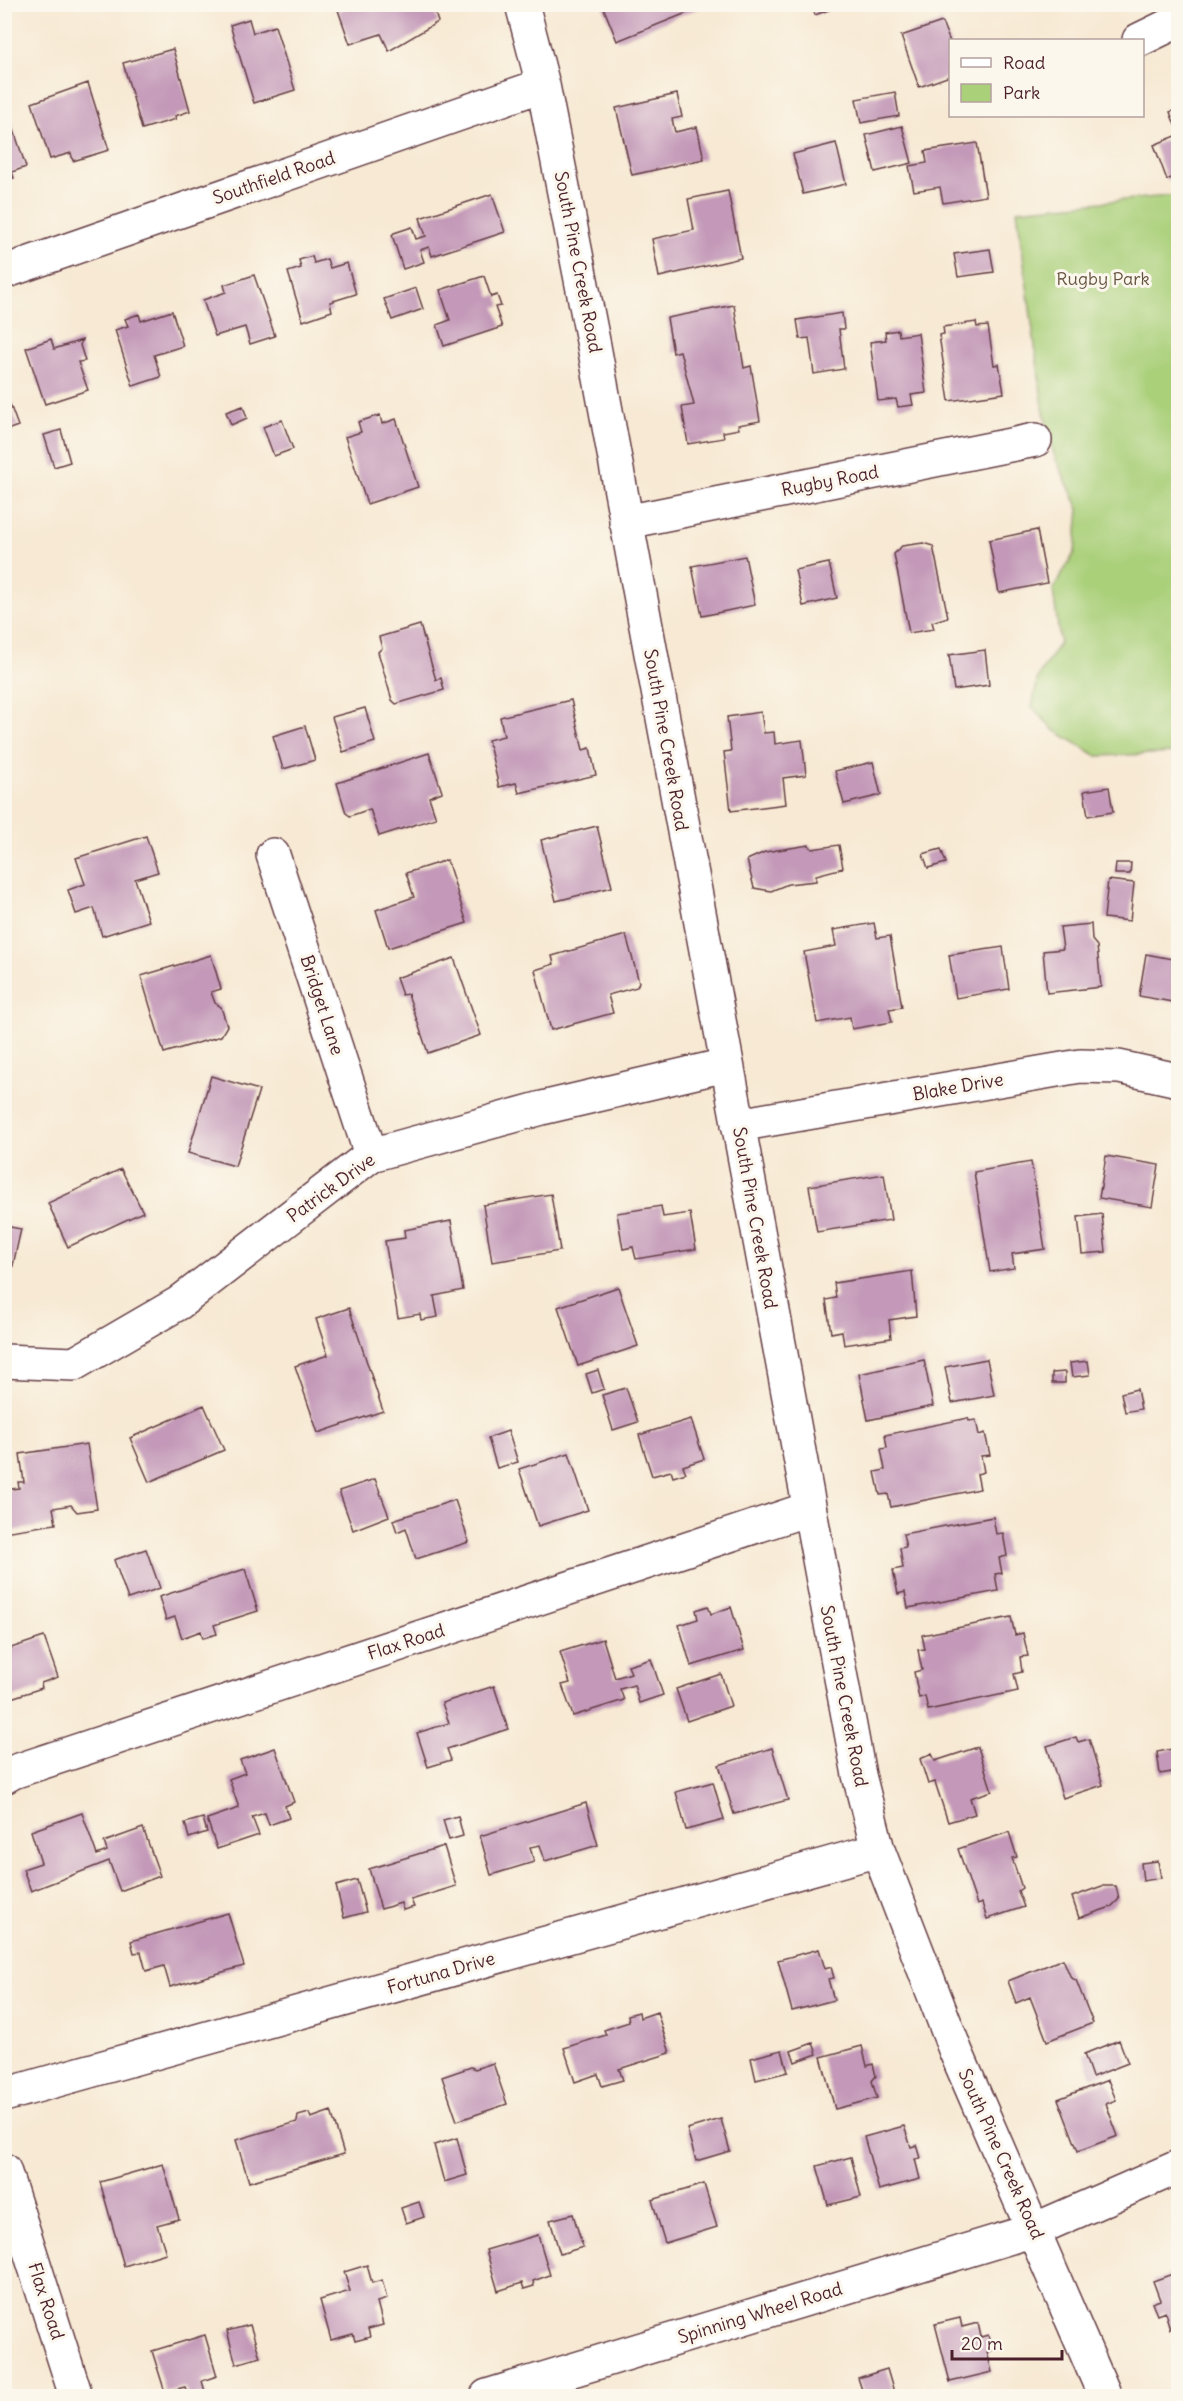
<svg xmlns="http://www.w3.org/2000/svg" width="1183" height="2401" font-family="Delius,sans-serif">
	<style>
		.green { fill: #aad07a; stroke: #7a7852; stroke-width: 1.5 }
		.building { fill: #c398b8 }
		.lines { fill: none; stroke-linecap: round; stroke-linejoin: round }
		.street-casing { stroke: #643d44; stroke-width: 36 }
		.street { stroke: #fff; stroke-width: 33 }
		.labels { text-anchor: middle; stroke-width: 6; stroke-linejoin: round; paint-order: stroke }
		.street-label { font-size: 18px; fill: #4a1f2b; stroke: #fbf7ec }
		.park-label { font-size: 18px; fill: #675443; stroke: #fbf7ec }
	</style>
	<rect width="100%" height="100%" fill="#fbf7ec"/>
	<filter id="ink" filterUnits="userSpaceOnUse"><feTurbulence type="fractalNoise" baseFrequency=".0167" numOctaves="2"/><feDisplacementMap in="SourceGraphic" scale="12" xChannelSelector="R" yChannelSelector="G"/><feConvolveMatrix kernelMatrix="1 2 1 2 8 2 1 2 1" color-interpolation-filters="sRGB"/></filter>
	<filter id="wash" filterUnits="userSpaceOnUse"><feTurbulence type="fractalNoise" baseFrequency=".008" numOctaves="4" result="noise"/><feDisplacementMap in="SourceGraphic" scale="24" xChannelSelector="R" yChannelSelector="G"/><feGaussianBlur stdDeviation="1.35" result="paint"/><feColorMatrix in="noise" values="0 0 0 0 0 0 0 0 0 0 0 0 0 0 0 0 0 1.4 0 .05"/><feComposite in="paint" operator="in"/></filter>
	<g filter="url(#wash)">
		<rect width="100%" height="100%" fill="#f7e9d3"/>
		<!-- green -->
		<path class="green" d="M1178,195V753L1097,756L1054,730L1032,707L1038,677L1060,642L1053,590L1075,552L1079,509L1054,455L1043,407L1017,210Z"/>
		<g id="blocks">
			<!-- building -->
			<path class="building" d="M369,4H432L438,22L389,51L381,34L350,44L338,10L357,5L363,7Z
				M602,4H698L699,8L617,41Z
				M811,4H842V5L815,15Z
				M249,19L253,33L275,26L295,90L254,103L230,25Z
				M942,22L950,42V76L919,87L901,36Z
				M173,49L190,111L175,116L176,119L142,129L123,63Z
				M88,83L109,150L73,161L71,153L50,159L32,103Z
				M895,92L899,116L861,123L856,99Z
				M677,94L682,117L672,119L675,132L697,127L704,159L632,175L616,108Z
				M5,103L26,167L12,172L14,178L4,181Z
				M1178,109V133L1170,112Z
				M902,126L912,163L875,172L866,135Z
				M1178,135V175L1167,180L1154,145Z
				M836,143L846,184L803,194L793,154Z
				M977,143L986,196L943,203L940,187L914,191L909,166L927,163L925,151Z
				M728,191L741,258L659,277L652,239L694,230L688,199Z
				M492,194L505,232L432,256L429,247L420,250L424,262L403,269L392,235L394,233L412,227L416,239L426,236L420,218Z
				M990,249L994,272L958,277L954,254Z
				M312,256L314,263L327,259L330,268L347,263L356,294L330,302L332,311L303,321L288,272L301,268L299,260Z
				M254,275L275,336L250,344L245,327L215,336L203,300L226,292L224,285Z
				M484,276L491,297L497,295L501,306L495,307L502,327L444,346L437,325L450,320L440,290Z
				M416,288L423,309L392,320L384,299Z
				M734,305L744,368L751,366L760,421L738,425L739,429L723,432L724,438L688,444L682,407L694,405L680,351L673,353L667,318Z
				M172,311L183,346L154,355L161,377L133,386L115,330L128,326L125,319L139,314L141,321Z
				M842,313L844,329H839L844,369L814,374L809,338L800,339L797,320Z
				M976,322L977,327L988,326L994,365L999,364L1004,393L949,401L939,335L944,334L943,327Z
				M898,330L899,336L918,333L926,393L911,395L913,405L898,407L896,399L878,401L870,342L886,340L885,332Z
				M51,339L54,349L82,340L80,345L85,361L78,362L88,390L45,404L26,348Z
				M4,388L18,426L4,431Z
				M243,406L247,418L231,425L226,412Z
				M380,415L382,424L396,419L418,487L367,504L345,437L361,432L358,422Z
				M282,420L293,449L274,456L263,427Z
				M61,430L70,462L54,467L44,435Z
				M1037,530L1047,583L999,593L989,540Z
				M923,543L933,546L948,617L932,622L934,629L909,633L894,554L902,546Z
				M745,556L755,605L702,616L692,566Z
				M829,563L837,598L803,606L795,570Z
				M420,625L436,680L441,678L444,690L396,704L392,700L378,652L382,648L379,637Z
				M985,650L989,685L954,690L949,655Z
				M571,700L583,750L590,748L596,775L519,793L516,783L499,787L488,740L504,736L500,717Z
				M365,708L375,742L343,752L332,717Z
				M761,712L764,733L774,732L775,744L802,740L806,775L783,778L786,804L731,811L724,752L731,751L727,717Z
				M305,726L315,760L283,769L273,736Z
				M429,753L442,792L429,797L436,818L379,836L370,809L350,816L346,813L337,783Z
				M873,762L881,795L844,804L835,771Z
				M1109,787L1113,812L1088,816L1084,791Z
				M597,826L612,887L556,901L541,840Z
				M146,836L158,872L135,879L149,921L102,936L94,908L76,914L68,890L85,884L76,858Z
				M809,845L812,849L839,845L843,868L816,875V881L788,884L771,891L754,888L747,860L765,852Z
				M941,849L946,863L928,868L923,854Z
				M447,860L467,923L388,948L376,910L414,897L406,873Z
				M1116,863H1131L1130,874H1115Z
				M1108,880L1134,883L1130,921L1104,918Z
				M874,923L877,938L890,936L902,1007L889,1009L892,1022L852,1029L850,1017L817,1023L804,952L836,946L833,930Z
				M1091,924L1092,940L1097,946L1101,987L1047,993L1043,951L1063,949L1060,927Z
				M626,935L639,982L637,987L608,995L613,1013L551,1030L535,970L554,964L552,956Z
				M1003,947L1009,989L956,998L949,955Z
				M1146,954L1178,960V1003L1139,996Z
				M211,955L221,989L211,992L215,1003L221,1007L227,1026L221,1036L164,1053L141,976Z
				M454,958L481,1035L428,1053L408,994L402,995L396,978Z
				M211,1076L259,1090L235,1166L188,1153Z
				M1106,1156L1159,1165L1152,1207L1099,1198Z
				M1031,1162L1045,1249L1012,1254L1014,1268L990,1272L974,1172Z
				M121,1169L143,1212L68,1247L48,1203Z
				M884,1174L891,1220L817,1232L809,1186Z
				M551,1194L560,1251L492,1262L483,1205Z
				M661,1206L663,1217L690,1213L696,1249L636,1259L633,1247L623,1249L617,1213Z
				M1102,1214L1106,1252L1082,1254L1078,1217Z
				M451,1221L463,1290L434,1296L438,1317L421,1320L420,1314L398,1318L385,1241L405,1238L404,1230Z
				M5,1226L21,1229L12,1270L5,1269Z
				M912,1271L916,1316L889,1320L891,1338L844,1345L842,1331L831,1333L826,1300L836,1298L834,1283Z
				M618,1287L638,1346L578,1366L558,1307Z
				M349,1308L383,1411L318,1433L295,1366L328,1355L316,1319Z
				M987,1359L994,1395L952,1403L945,1367Z
				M924,1360L933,1406L868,1420L859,1374Z
				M1088,1361L1090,1375L1072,1377L1070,1363Z
				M598,1370L604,1389L592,1393L586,1374Z
				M1065,1372V1383H1052V1373Z
				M626,1388L638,1422L613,1430L602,1395Z
				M1137,1389L1141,1409L1125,1412L1121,1393Z
				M204,1405L224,1450L149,1482L130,1438Z
				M968,1418L969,1421L976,1420L979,1435L985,1433L990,1455L981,1456L984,1472L977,1474L980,1489L891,1507L888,1494L880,1495L875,1472L885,1470L881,1449L887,1448L885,1435Z
				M691,1419L704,1459L683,1466L686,1473L673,1477L671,1471L652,1476L639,1435Z
				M508,1431L518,1462L497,1468L488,1438Z
				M87,1444L97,1509L77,1512L71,1505L53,1508L56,1524L4,1532V1490L19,1488L18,1482H24L20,1454Z
				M569,1453L588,1510L538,1526L519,1469Z
				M375,1479L389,1516L353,1530L339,1491Z
				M455,1500L469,1542L416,1559L406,1528L397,1532L393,1520Z
				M993,1517L996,1534L1003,1533L1007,1556L999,1558L1002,1573L995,1574L998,1591L908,1608L905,1592L898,1594L893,1570L903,1568L900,1548L906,1547L903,1534Z
				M146,1549L160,1588L128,1599L114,1560Z
				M245,1569L258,1611L214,1625L217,1634L203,1638L201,1631L182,1638L175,1617L166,1620L159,1597Z
				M708,1606L711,1614L731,1607L744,1650L691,1666L679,1625L698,1619L696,1610Z
				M1011,1617L1015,1635L1023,1633L1028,1656L1020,1657L1022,1672L1014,1674L1018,1691L928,1710L925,1696L919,1698L914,1672L922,1670L918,1650L925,1649L922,1635Z
				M44,1637L58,1677L41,1683L42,1688L8,1699L5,1688V1650Z
				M603,1639L615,1678L631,1673L628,1666L651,1659L663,1695L639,1703L634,1685L620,1689L624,1700L573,1716L562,1685L570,1683L560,1652Z
				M721,1674L731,1706L687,1721L676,1689Z
				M494,1686L508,1729L447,1749L451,1760L428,1767L417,1733L449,1723L442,1703Z
				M1076,1737L1078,1742L1089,1739L1103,1785L1063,1798L1047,1746Z
				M978,1747L992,1791L970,1798L975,1814L948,1822L935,1782L928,1784L920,1759L932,1754L935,1761Z
				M275,1748L294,1802L285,1806L289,1818L269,1825L265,1813L252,1817L259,1835L217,1849L207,1819L239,1808L229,1779L245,1773L240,1760Z
				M772,1748L788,1800L734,1814L719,1765Z
				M1178,1748V1771L1160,1774L1157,1752Z
				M713,1782L724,1820L686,1830L676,1792Z
				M586,1803L598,1845L545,1861L540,1845L530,1847L534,1862L491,1875L480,1836Z
				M82,1813L97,1855L107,1851L104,1842L143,1828L160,1876L120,1891L109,1861L31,1891L23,1869L41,1863L31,1831Z
				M458,1816L463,1836L449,1840L443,1820Z
				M203,1818L207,1832L189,1838L185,1823Z
				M1009,1832L1017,1857L1012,1858L1022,1888L1018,1891L1024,1907L987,1919L982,1903L977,1905L958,1849Z
				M444,1846L456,1886L411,1900L414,1907L403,1910L401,1903L381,1909L369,1869Z
				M1158,1861L1161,1878L1143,1881L1141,1863Z
				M357,1880L366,1912L344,1918L336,1886Z
				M1102,1886H1116L1119,1899L1111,1907L1079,1918L1072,1897Z
				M228,1913L244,1966L170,1987L164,1966L146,1971L141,1952L134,1953L131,1941Z
				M819,1949L825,1969L831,1967L834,1978L828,1979L834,2000L792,2011L778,1960Z
				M1063,1959L1071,1978L1076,1980L1093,2023L1047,2041L1030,1997L1016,2003L1008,1981Z
				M639,2012L640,2018L657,2012L670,2053L619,2069L623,2080L602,2086L598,2074L575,2082L564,2048L606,2035L604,2030L629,2022L628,2015Z
				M1119,2040L1128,2063L1092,2077L1084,2054Z
				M813,2043L817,2054L795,2062L791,2051Z
				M862,2046L867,2066L873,2064L876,2076L872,2081L877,2098L835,2109L821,2057Z
				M782,2050L788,2072L756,2080L751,2058Z
				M493,2063L507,2104L457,2121L442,2077L471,2067L475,2069Z
				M1108,2080L1116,2100L1106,2104L1118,2136L1078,2151L1058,2099Z
				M331,2111L344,2154L249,2182L236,2140L297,2122L298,2116L309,2113L311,2118Z
				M721,2119L730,2151L696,2161L687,2129Z
				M904,2126L911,2147L917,2145L921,2158L915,2159L920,2179L879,2190L864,2137Z
				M457,2138L467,2175L444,2182L434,2145Z
				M851,2157L861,2197L828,2205L817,2166Z
				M163,2164L179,2219L157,2225L166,2253L124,2266L100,2182Z
				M704,2184L717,2227L665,2243L652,2200Z
				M419,2202L424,2217L406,2223L401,2208Z
				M573,2214L583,2247L560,2254L550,2220Z
				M538,2235L550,2275L533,2281L534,2286L524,2289L522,2283L498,2291L486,2250Z
				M367,2265L372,2283L382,2280L387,2299L377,2302L383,2325L368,2329L370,2337L355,2341L353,2334L331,2340L320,2300L350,2291L344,2272Z
				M1178,2272V2326L1170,2329L1165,2312L1157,2315L1152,2303L1160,2300L1153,2281Z
				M960,2318L962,2327L978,2323L981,2337L988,2335L992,2350L987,2352L992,2372L950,2382L935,2324Z
				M250,2325L260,2357L236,2364L227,2331Z
				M205,2335L217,2376L202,2381L206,2395L188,2396L185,2387L165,2392L152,2351Z
				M887,2369L895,2396H864L858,2378Z"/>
		</g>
	</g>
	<g filter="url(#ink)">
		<use href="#blocks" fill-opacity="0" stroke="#643d44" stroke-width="1.5"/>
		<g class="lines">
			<!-- street casing -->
			<g class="street-casing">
				<path id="street" d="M522,4L543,85L594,346L859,1775L878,1850L956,2052L1105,2396
					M1139,40L1178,21
					M4,272L543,85
					M626,522L1035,440
					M273,855L371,1155
					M738,1125L1080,1066L1119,1067L1178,1080
					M4,1361L74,1364L179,1303L371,1155L542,1108L726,1065
					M4,1777L13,1772L808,1509
					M4,2095L878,1850
					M4,2170L76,2396
					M487,2396L1034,2230L1178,2167"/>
			</g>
			<!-- street -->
			<use href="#street" class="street"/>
		</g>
	</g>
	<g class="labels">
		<!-- street labels -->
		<g class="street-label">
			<text transform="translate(274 178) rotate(-19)" y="6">Southfield Road</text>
			<text transform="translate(578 262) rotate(79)" y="6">South Pine Creek Road</text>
			<text transform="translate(830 481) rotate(-11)" y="6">Rugby Road</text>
			<text transform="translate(666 740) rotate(80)" y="6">South Pine Creek Road</text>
			<text transform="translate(322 1005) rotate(72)" y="6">Bridget Lane</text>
			<text transform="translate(958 1087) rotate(-10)" y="6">Blake Drive</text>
			<text transform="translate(331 1188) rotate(-36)" y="6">Patrick Drive</text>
			<text transform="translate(755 1218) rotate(80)" y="6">South Pine Creek Road</text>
			<text transform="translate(406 1642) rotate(-18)" y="6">Flax Road</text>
			<text transform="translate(844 1696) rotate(79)" y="6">South Pine Creek Road</text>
			<text transform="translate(441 1973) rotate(-16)" y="6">Fortuna Drive</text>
			<text transform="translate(1001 2154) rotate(66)" y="6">South Pine Creek Road</text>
			<text transform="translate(46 2301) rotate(72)" y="6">Flax Road</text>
			<text transform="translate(760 2313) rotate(-17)" y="6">Spinning Wheel Road</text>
		</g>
		<!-- park labels -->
		<g class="park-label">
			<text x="1103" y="285">Rugby Park</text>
		</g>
	</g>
	<!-- margin -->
	<rect width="1183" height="2401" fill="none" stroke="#fbf7ec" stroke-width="24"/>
	<!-- legend -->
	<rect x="949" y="39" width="195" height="78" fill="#fbf7ec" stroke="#b4a19f" stroke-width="1.5"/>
	<rect x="961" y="58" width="30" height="9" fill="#ffffff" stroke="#b4a19f" stroke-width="1.5"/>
	<text x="1003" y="69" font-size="18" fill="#4a1f2b">Road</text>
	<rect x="961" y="84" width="30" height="18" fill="#aad07a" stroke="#b4a19f" stroke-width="1.5"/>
	<text x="1003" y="99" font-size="18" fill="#4a1f2b">Park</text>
	<!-- scale -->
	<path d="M952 2350v9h110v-9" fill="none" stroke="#4a1f2b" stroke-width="3"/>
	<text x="961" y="2350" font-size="18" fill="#4a1f2b" stroke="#fbf7ec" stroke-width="4.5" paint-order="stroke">20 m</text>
</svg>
